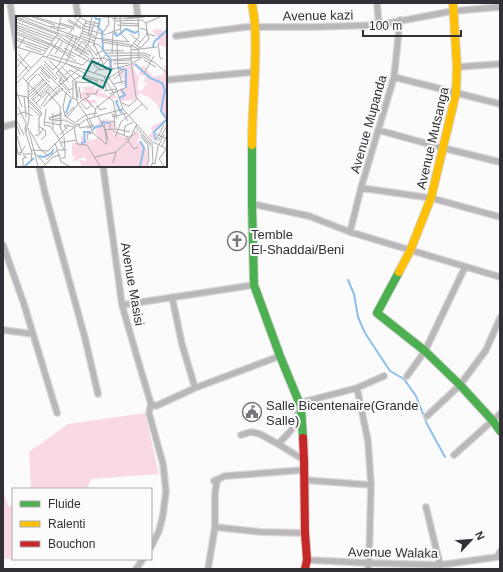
<svg xmlns="http://www.w3.org/2000/svg" width="503" height="572" font-family="Arial,sans-serif">
	<style>
		.green { fill: #f9d9e6 }
		.lines { fill: none; stroke-linecap: round; stroke-linejoin: round }
		.stream { stroke: #8fbfec; stroke-width: 2 }
		.street-casing { stroke: #d7d6d8; stroke-width: 8 }
		.fast-casing { stroke: #d7d6d8; stroke-width: 10 }
		.slow-casing { stroke: #d7d6d8; stroke-width: 10 }
		.jam-casing { stroke: #d7d6d8; stroke-width: 10 }
		.street { stroke: #bab7ba; stroke-width: 5.5 }
		.fast { stroke: #4caf50; stroke-width: 8 }
		.slow { stroke: #ffc107; stroke-width: 8 }
		.jam { stroke: #c62828; stroke-width: 8 }
		.labels { text-anchor: middle; stroke-width: 4; stroke-linejoin: round; paint-order: stroke }
		.street-label { font-size: 13px; fill: #322f37; stroke: #fbfbfb }
		.poi-label { font-size: 13px; fill: #322f37; stroke: #fbfbfb; text-anchor: start }
		.inset-river { fill: none; stroke: #8fbfec; stroke-width: 2 }
		.inset-road { fill: none; stroke: #aba9ad; stroke-width: 1 }
		.view { fill: #0f766e; fill-opacity: 0.15; stroke: #0f766e; stroke-width: 2 }
		.inset-edge { fill: none; stroke: #322f37; stroke-width: 2 }
	</style>
	<rect width="100%" height="100%" fill="#fbfbfb"/>
	<!-- green -->
	<path class="green" d="M145,413L159,474L91,479L87,489H31L29,452L68,424Z
		M3,491L9,507L13,504V559H32L31,560L6,559L3,560Z"/>
	<g class="lines">
		<!-- stream -->
		<path class="stream" d="M348,280L354,294L358,317L365,333L390,371L404,379L416,396L427,424L445,457"/>
		<!-- street casing -->
		<g class="street-casing">
			<path id="street" d="M10,3L17,48
				M76,3L78,17
				M136,3L138,17
				M377,3L379,25
				M176,36L246,27H312L379,25L453,11L500,7
				M457,67L500,64
				M394,77L500,104
				M166,80L255,72
				M3,127L17,123
				M378,130L443,148L500,162
				M39,166L45,193L85,338L98,394
				M103,166L122,305L137,357L151,404L149,413L163,464L166,491L163,515L159,531L151,547
				M361,188L431,198L500,217
				M252,204L309,216L350,232L500,277
				M350,232L361,188L394,77L400,20
				M3,245L24,304L57,413
				M172,297L182,344L195,388
				M122,305L254,285
				M3,330L33,334
				M407,376L425,351L465,267
				M357,388L368,441L371,485L369,563L368,569
				M299,403L357,388L384,376
				M151,404L156,406L195,388L280,356
				M427,416L460,385L486,350L500,318
				M241,435L251,432L260,434L278,444L287,435L292,429L299,411
				M278,444L304,460
				M454,455L500,414
				M304,480L371,485
				M214,481L225,476L304,470
				M426,507L440,565
				M215,527L261,532L305,533
				M307,560L369,563L440,565L497,557L500,552
				M136,569L143,559
				M208,569L215,527V494L217,480L214,481"/>
		</g>
		<!-- fast casing -->
		<g class="fast-casing">
			<path id="fast" d="M252,145V204L254,285L280,356L301,407L303,438
				M399,272L377,313L425,351L460,385L493,421L500,431"/>
		</g>
		<!-- slow casing -->
		<g class="slow-casing">
			<path id="slow" d="M252,3C253,11 255,19 255,28C257,67 252,106 252,145
				M399,272L410,251L431,198L456,93L457,67L453,3"/>
		</g>
		<!-- jam casing -->
		<g class="jam-casing">
			<path id="jam" d="M303,438L304,460L305,533L307,560L305,569"/>
		</g>
		<!-- street -->
		<use href="#street" class="street"/>
		<!-- fast -->
		<use href="#fast" class="fast"/>
		<!-- slow -->
		<use href="#slow" class="slow"/>
		<!-- jam -->
		<use href="#jam" class="jam"/>
	</g>
	<!-- icons -->
	<defs>
		<g id="church-ring" transform="scale(1)"><circle r="9.5" fill="#fbfbfb" stroke="#78767c" stroke-width="1.5"/><path d="M-1.2-6h2.4v3.5h3.3v2.4h-3.3V6h-2.4V-.1h-3.3v-2.4h3.3Z" fill="#78767c"/></g>
		<g id="civic-ring" transform="scale(1)"><circle r="9.5" fill="#fbfbfb" stroke="#78767c" stroke-width="1.5"/><path d="M-.6-6.5H3V-4.5H.6V-3L4-1V1h2V6H-6V1h2V-1L-.6-3ZM-1.2 2.5V6h2.4V2.5Z" fill="#78767c"/></g>
	</defs>
	<g fill-rule="evenodd">
		<use href="#church-ring" x="237" y="241"/>
		<use href="#civic-ring" x="252" y="412"/>
	</g>
	<g class="labels">
		<!-- street labels -->
		<g class="street-label">
			<text transform="translate(318 15) rotate(-1)" y="5">Avenue kazi</text>
			<text transform="translate(368 124) rotate(-74)" y="5">Avenue Mupanda</text>
			<text transform="translate(432 138) rotate(-77)" y="5">Avenue Mutsanga</text>
			<text transform="translate(133 284) rotate(80)" y="5">Avenue Masisi</text>
			<text transform="translate(393 552) rotate(1)" y="5">Avenue Walaka</text>
		</g>
		<!-- poi labels -->
		<g class="poi-label">
			<text x="251" y="239">Temble<tspan x="251" dy="15">El-Shaddai/Beni</tspan></text>
			<text x="266" y="410">Salle Bicentenaire(Grande<tspan x="266" dy="15">Salle)</tspan></text>
		</g>
	</g>
	<!-- overview -->
	<g transform="translate(16 16)">
		<rect width="151" height="151" fill="#fbfbfb"/>
		<path d="M145,13L151,20V31L143,29L142,21L137,16V14ZM117,46L121,48L117,52L123,62L121,73L125,76L132,66L127,67L130,60L122,59L125,54L123,51L129,50L131,53L129,56L131,54L137,61L147,59L149,49L151,52V104L139,117L138,122L143,127L132,120L136,116L135,111L149,104L141,88L133,81L124,77L119,84L104,85L103,82L92,83L83,80V84L80,79L72,78V84H80L81,87H76L77,91L65,83L64,77L69,75L66,71L79,70L78,76L82,72L80,68L85,70L84,64L86,65L85,73L87,75H83L86,78L88,77L94,81L98,78L101,81L108,80L103,75L109,71L107,68L109,64L104,59L106,52H103L116,50ZM91,103L99,106L98,119L101,117L107,121L118,120V123L120,113L124,119L121,127L125,125L132,137V150H66L63,144L70,145V141L55,146L60,141L56,140V127H65V119L72,125L82,122L79,111L85,104Z" fill="#f9d9e6"/>
		<path class="inset-river" d="M79,1L80,3H84L82,12L86,15L87,34L95,44L94,54L97,53M98,17L101,20L110,13L119,17L122,15M137,31L138,26L151,14M119,48L134,62L146,67L149,74L145,95L150,102M102,52L110,54V72M103,82L109,79L105,73M102,84L100,86L105,97M50,97L55,83M77,114L79,111L85,110L87,106L93,107M140,124L138,116L150,104M124,125L128,132L124,150M65,127L69,126L68,116H75M22,140L28,141L36,137L37,133M9,150L18,142"/>
		<path class="inset-road" d="M0,1L49,20M16,1L39,9M20,1L58,13M58,1L68,10L77,12M64,1L70,5L84,8M87,1H101M99,1L98,16L101,17M104,1L105,18L113,26M122,1L123,20L115,31V44L120,81L132,94M109,2L122,1M0,3L40,18M52,3L66,12L90,19M96,3L109,2M109,3L129,1M4,5L7,1L83,29L86,33M52,5L65,13M99,5L127,4M127,5L130,7L131,18L139,20M0,6L37,20L73,39M44,7L57,11M69,7L84,11M104,7L123,8M130,7L144,1M0,9L38,23M101,9L123,10M34,10L50,13M0,11L36,25M0,13L46,33M67,15L79,20M0,16L34,29M65,17L79,22L113,26M0,18L33,31M53,18L64,1M86,18L93,8L92,1M91,18L104,13M114,18L124,26M41,19L71,37M50,19L62,24M49,20L75,37L78,43M65,20L79,25M72,20L76,1M0,22L31,33M0,24L29,35M68,24L81,40M86,24L115,29L122,33L123,41M86,26L115,31M101,26L102,53L106,68M62,27L70,5M117,27L124,32L133,23L131,14L124,12M142,27L144,42L147,43M78,28L90,54M35,29L60,45M9,30L25,36M77,30L82,14M121,30L131,18M0,31L27,39M2,32L9,21M48,32L78,48L84,54L94,52M58,33L73,42M46,34L59,41M60,34L66,25L75,36M115,34L141,31M96,37L97,16M2,38L15,52M39,38L47,25M80,38L88,34L108,35M27,39L41,19L45,1M34,39L67,49M27,40L93,62L100,72L107,93L135,125L151,133M63,40L72,28L79,5M93,40L128,39L134,42M31,41L44,22M0,42L13,55M87,42L91,37H128L135,40M33,44L52,64M93,44L127,41L138,46L151,57M93,44L96,53L113,49L125,42M128,44L140,51M28,45L37,54L43,48L57,19M97,45L115,44M28,48L41,62L39,64M97,48L113,47M53,49L70,58M67,49L73,43L87,42L93,44M26,50L39,63M46,51L59,64M78,51L86,42M0,52L14,36M25,54L34,63M42,55L52,66M72,55L76,43M24,56L33,66M129,56L138,40M78,57L92,44M22,58L42,79M49,59L54,54L66,61L82,65M67,59L88,65L91,75M46,61L43,66L54,77M88,61L98,78M7,62L25,81M43,62L53,74L57,72M93,62L107,53M0,63L12,50M98,63L107,55M59,64L61,84M10,65L24,51L54,81L61,84L62,88M49,66L40,57L50,47L61,21M0,68L27,40M57,68V82M97,68L109,65M58,69L56,65L64,60M63,71L65,83M0,74L6,91M30,75L44,90L45,109M88,75L100,73M50,76L47,91L49,100L62,109M12,77L27,63M93,78L109,72M0,79L12,81M8,80L10,101M12,80L28,64M24,80L34,71M14,81L30,66M11,82L26,97L23,102V117M62,82L60,66L82,67M93,82L97,85L101,103M15,83L31,67M16,83L25,93M70,83L79,93M17,84L33,69M12,85L25,98M33,85L47,72M20,87L36,72M65,87L70,93L75,90M106,87L113,90L121,83M63,89L72,102M81,89L84,94L90,92M13,90L24,100M25,90L33,78L64,52M2,91L10,107L9,114L16,137L15,145M27,91L45,71M30,93L28,109L34,110L44,124M105,94L112,105M98,97L99,113M96,98L97,101L110,97M0,99L8,96L17,100M49,100L58,91M82,100L89,114L91,129M51,101L65,85L74,80L70,78H80L81,74M78,101L80,92L101,75M33,102L34,104L46,102M33,102L46,97M33,102L46,99M71,103L77,117L90,128M45,104L44,111L48,119M1,105L8,119M38,105L49,104L60,110M28,106L45,109M60,106L70,99L81,97M0,107L4,119M63,108L64,112L78,109M88,108L92,124M22,110L29,114L30,119L25,124M119,110L135,128M58,111L61,128L71,129L84,150M12,112L22,150M71,112L77,111L73,102M37,113V97M51,113L48,110L50,109L58,111M94,113V106L99,105M88,114L100,113L114,116M14,115L24,133L33,140M97,115L112,121M10,116L13,103L12,67L21,58M140,118L151,123M44,119L53,109M108,119L109,110L117,106M125,119L135,130M1,120L6,137M19,120L24,118L27,112M48,121L49,133M99,121L105,106L126,88M125,121L132,129L133,144L131,149M43,124L49,136V142H45M72,124L71,118L77,117M109,124L119,118L117,114M140,124L148,109M112,125L118,133L122,131M142,125L151,110M0,126L2,137L5,136M39,127L45,146L53,150M44,127L60,124M143,129L148,118M146,130L151,119M15,134L32,135L50,117L71,103L107,93M0,137L4,139L9,130M19,137L30,149M9,141L7,138H16M79,141L100,136M30,144L42,134H51M97,147L100,136L113,124L121,108M136,147L139,148L142,130M7,150V142L11,141M28,150L37,141L44,139M135,150L137,146L136,127M148,150L143,143L150,133"/>
		<path class="view" d="M76,45L95,54L87,72L67,62Z"/>
		<rect width="151" height="151" class="inset-edge"/>
	</g>
	<!-- border -->
	<rect width="503" height="572" fill="none" stroke="#322f37" stroke-width="8"/>
	<!-- legend -->
	<rect x="12" y="488" width="140" height="72" fill="#fbfbfb" stroke="#aba9ad"/>
	<rect x="20" y="501" width="20" height="6" fill="#4caf50" stroke="#aba9ad"/>
	<text x="48" y="508" font-size="12" fill="#322f37">Fluide</text>
	<rect x="20" y="521" width="20" height="6" fill="#ffc107" stroke="#aba9ad"/>
	<text x="48" y="528" font-size="12" fill="#322f37">Ralenti</text>
	<rect x="20" y="541" width="20" height="6" fill="#c62828" stroke="#aba9ad"/>
	<text x="48" y="548" font-size="12" fill="#322f37">Bouchon</text>
	<!-- north arrow -->
	<g transform="translate(471 540) rotate(64)" stroke="#fbfbfb" stroke-width="3" paint-order="stroke">
	<path d="M0-3L7 15L0 10L-7 15Z" fill="#322f37"/>
	<text y="-6" font-size="11" font-weight="bold" text-anchor="middle" fill="#322f37">N</text>
	</g>
	<!-- scale -->
	<path d="M363 30v6h98v-6" fill="none" stroke="#322f37" stroke-width="2"/>
	<text x="369" y="30" font-size="12" fill="#322f37" stroke="#fbfbfb" stroke-width="3" paint-order="stroke">100 m</text>
</svg>
